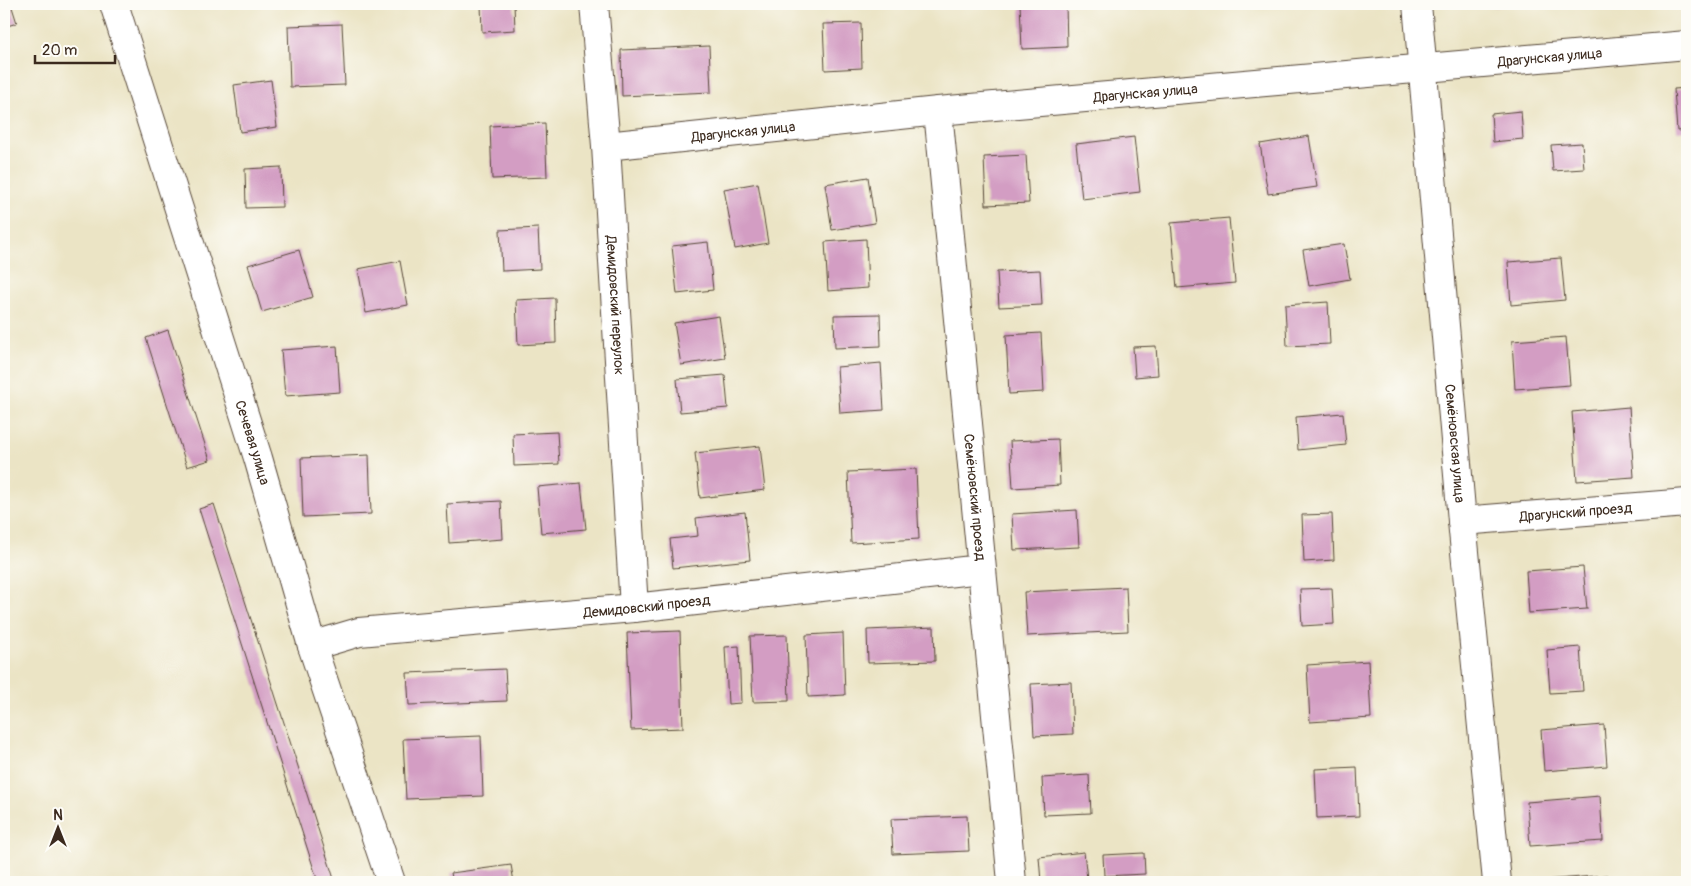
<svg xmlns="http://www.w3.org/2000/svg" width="1691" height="886" font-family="Pangolin,sans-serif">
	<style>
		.building { fill: #d39dc3 }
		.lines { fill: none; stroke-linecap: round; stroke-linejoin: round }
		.minor-casing { stroke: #554637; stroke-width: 30 }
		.minor { stroke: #fff; stroke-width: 28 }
		.labels { text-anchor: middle; stroke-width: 4.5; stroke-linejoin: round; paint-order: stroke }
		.street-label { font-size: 14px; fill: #3b2a1e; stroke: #fdfcf7 }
	</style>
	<rect width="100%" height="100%" fill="#fdfcf7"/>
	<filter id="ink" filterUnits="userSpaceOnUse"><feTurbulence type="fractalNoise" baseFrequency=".02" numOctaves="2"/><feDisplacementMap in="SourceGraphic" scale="10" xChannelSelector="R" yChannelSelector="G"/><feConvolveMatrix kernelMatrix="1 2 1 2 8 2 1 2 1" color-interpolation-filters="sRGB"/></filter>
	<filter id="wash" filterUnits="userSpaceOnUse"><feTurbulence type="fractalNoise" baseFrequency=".0096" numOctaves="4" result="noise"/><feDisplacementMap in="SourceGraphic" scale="20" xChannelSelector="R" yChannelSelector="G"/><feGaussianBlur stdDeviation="1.12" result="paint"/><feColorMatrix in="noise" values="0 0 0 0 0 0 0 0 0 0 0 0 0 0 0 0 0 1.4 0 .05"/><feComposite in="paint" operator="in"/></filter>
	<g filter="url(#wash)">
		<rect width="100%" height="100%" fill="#ebe4c5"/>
		<g id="blocks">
			<!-- building -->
			<path class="building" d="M4,4H11L17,23L4,27Z
				M481,4H514L515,30L482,32Z
				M1020,4H1066L1067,47L1022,49Z
				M1493,4H1510V5L1494,7Z
				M861,23L862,68L825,70L823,24Z
				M342,24L345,85L290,87L288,26Z
				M709,46L711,92L622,96L621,50Z
				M271,80L277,127L240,132L234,85Z
				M1687,88V130L1677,131L1674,89Z
				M1521,111L1523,139L1493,142L1491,114Z
				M545,123L547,177L492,179L490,126Z
				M1309,136L1317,187L1268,194L1260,144Z
				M1134,137L1140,192L1082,199L1076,144Z
				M1582,143L1584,169L1553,171L1551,145Z
				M1026,155L1029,203L986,205L984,157Z
				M281,167L282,207L246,208L245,169Z
				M868,177L875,223L832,230L825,184Z
				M758,183L768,243L735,249L724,189Z
				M1229,218L1235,283L1177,288L1171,223Z
				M538,228L540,269L502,271L500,230Z
				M866,239L868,288L828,291L825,242Z
				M708,242L713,290L677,294L672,246Z
				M1344,244L1350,279L1309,286L1303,250Z
				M299,250L313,297L262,312L248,265Z
				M1561,258L1565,300L1511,305L1508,262Z
				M400,261L408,305L366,313L358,269Z
				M1040,270L1042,305L999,307L997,272Z
				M555,298L556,343L518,345L516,300Z
				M1328,302L1330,344L1287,346L1285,305Z
				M880,314L881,346L835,348L834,315Z
				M719,316L725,358L681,365L674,323Z
				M168,330L210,460L187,467L146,338Z
				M1041,333L1044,392L1009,394L1006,335Z
				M1566,337L1570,385L1515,389L1512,341Z
				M337,346L340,392L285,396L281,350Z
				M1156,346L1158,375L1135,377L1133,347Z
				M881,363L884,410L840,413L837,367Z
				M725,375L728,408L680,412L677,379Z
				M1629,407L1634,477L1577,481L1572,412Z
				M1343,413L1346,445L1298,450L1296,417Z
				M557,432L559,464L514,466L513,434Z
				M1058,439L1060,485L1013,488L1010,441Z
				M760,446L765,490L700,498L695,453Z
				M369,455L371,514L303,517L301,458Z
				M916,469L919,539L851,543L848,472Z
				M581,483L586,529L541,533L537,487Z
				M501,501L503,539L449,543L447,504Z
				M214,504L335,882H318L199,509Z
				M1077,510L1079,547L1014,550L1012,514Z
				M745,512L750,560L673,568L670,539L698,536L696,518Z
				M1332,514L1334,560L1304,562L1302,515Z
				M1583,567L1587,609L1529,613L1526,571Z
				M1126,587L1128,631L1027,636L1024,592Z
				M1332,588L1334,624L1302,626L1300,589Z
				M934,627L935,661L868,663L867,630Z
				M680,631L683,728L631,730L627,633Z
				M843,633L845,695L808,697L806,635Z
				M787,635L789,701L753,702L750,636Z
				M739,646L741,703L728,704L725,647Z
				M1580,647L1583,691L1550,693L1547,650Z
				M1368,661L1371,718L1310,722L1307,665Z
				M505,669L507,701L409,705L407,673Z
				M1071,682L1073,734L1034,736L1031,684Z
				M1604,725L1607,766L1544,771L1541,730Z
				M481,736L483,796L406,799L403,739Z
				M1357,767L1359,816L1317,818L1315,769Z
				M1089,775L1091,813L1044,815L1042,778Z
				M1600,796L1603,841L1530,846L1527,802Z
				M967,816L969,851L893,854L891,819Z
				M1084,852L1087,879L1041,882L1039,857Z
				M1144,853L1145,874L1104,876L1103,855Z
				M511,865L514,882H453L451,873Z
				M1607,875L1608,882H1544V880Z"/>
		</g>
	</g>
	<g filter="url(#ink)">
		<use href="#blocks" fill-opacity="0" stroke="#554637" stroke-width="1"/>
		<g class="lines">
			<!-- minor casing -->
			<g class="minor-casing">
				<g id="minor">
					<path id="s1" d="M114,4L258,458L312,646L391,882"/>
					<path id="s2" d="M594,4L606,146L634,608"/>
					<path id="s3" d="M1417,4L1462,521L1497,882"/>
					<path id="s4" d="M938,111L1012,882"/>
					<path id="s5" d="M606,146L938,111L1687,45"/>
					<path id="s6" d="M1462,521L1687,503"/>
					<path id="s7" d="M312,646L359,632L634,608L981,569"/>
				</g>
			</g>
			<!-- minor -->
			<use href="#minor" class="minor"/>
		</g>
	</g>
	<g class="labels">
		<!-- street labels -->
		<g class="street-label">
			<text dy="5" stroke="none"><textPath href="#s5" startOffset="948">Драгунская улица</textPath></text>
			<text dy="5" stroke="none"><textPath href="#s5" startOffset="542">Драгунская улица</textPath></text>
			<text dy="5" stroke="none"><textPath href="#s5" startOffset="138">Драгунская улица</textPath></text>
			<text dy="5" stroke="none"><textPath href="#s2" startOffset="302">Демидовский переулок</textPath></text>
			<text dy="5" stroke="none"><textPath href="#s1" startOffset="460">Сечевая улица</textPath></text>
			<text dy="5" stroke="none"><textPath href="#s3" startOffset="441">Семёновская улица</textPath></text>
			<text dy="5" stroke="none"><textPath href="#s4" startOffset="388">Семёновский проезд</textPath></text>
			<text dy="5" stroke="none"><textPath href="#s6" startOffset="114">Драгунский проезд</textPath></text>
			<text dy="5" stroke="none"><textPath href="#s7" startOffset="338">Демидовский проезд</textPath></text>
		</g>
	</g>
	<!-- margin -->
	<rect width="1691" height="886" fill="none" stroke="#fdfcf7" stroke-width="20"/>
	<!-- north arrow -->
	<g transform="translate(58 828)" stroke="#fdfcf7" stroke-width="4" paint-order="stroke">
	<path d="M0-4L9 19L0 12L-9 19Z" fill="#3b2a1e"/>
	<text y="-8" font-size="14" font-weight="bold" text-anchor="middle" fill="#3b2a1e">N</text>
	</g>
	<!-- scale -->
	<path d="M35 55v8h80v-8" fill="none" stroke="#3b2a1e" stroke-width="2.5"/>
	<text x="42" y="55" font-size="15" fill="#3b2a1e" stroke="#fdfcf7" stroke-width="4" paint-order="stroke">20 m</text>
</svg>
